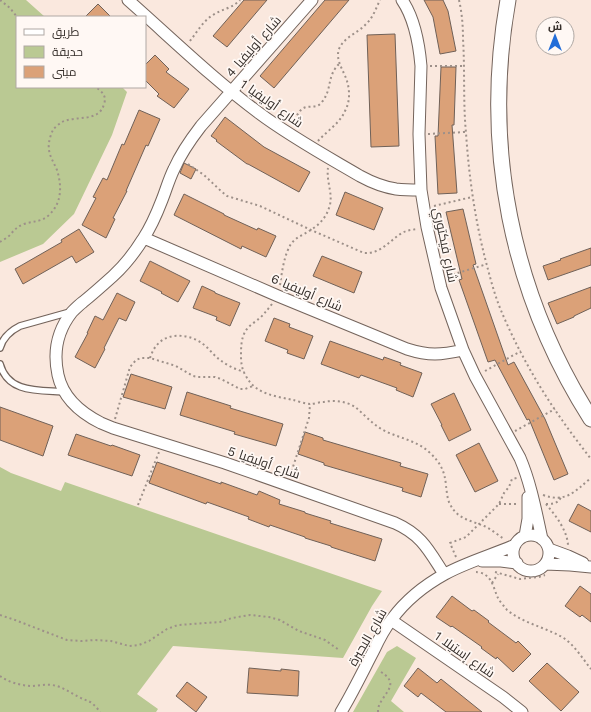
<svg xmlns="http://www.w3.org/2000/svg" width="591" height="712" font-family="'Work Sans',Cairo,sans-serif">
	<style>
		.green { fill: #bac993 }
		.building { fill: #dba178; stroke: #706158 }
		.lines { fill: none; stroke-linecap: round; stroke-linejoin: round }
		.service-casing { stroke: #74645c; stroke-width: 8 }
		.minor-casing { stroke: #74645c; stroke-width: 13 }
		.secondary-casing { stroke: #74645c; stroke-width: 17 }
		.path { stroke: #9d9089; stroke-width: 2; stroke-dasharray: 2 3; stroke-linecap: butt }
		.service { stroke: #fff; stroke-width: 5.5 }
		.minor { stroke: #fff; stroke-width: 11 }
		.secondary { stroke: #fff; stroke-width: 15 }
		.labels { text-anchor: middle; stroke-width: 3.5; stroke-linejoin: round; paint-order: stroke }
		.street-label { font-size: 13px; fill: #362f2b; stroke: #fff8f4 }
	</style>
	<rect width="100%" height="100%" fill="#fae8de"/>
	<!-- green -->
	<path class="green" d="M0,0H26L45,17H17V87H122L127,92L112,135L74,214L43,244L0,262Z
		M0,467L11,473L61,491L65,482L382,591L372,606L343,658L173,646L137,694L158,709L156,712H0Z
		M397,646L416,658L391,701L404,712H353L387,652Z"/>
	<!-- building -->
	<path class="building" d="M244,0H267L227,47L213,36Z
		M325,0H349L274,88L260,76Z
		M424,0H443L448,11L456,51L440,54L433,17Z
		M98,4L111,17H85Z
		M395,34L399,146L371,147L367,35Z
		M155,55L169,69L166,72L189,89L174,108L157,96L159,94L145,80V65Z
		M441,67H456L454,125H452L457,193L438,194L435,136H438Z
		M139,110L160,119L148,146L146,145L126,191H127L113,218L115,219L106,238L82,225L96,198L93,197L103,178L107,180L122,144L124,145Z
		M225,117L264,147L310,172L299,192L248,164H247L216,141L217,140L211,136Z
		M184,163L196,169L191,179L180,173Z
		M345,192L383,208L374,230L336,215Z
		M184,194L224,214V215L257,230L258,228L276,236L266,257L242,246L241,249L174,215Z
		M463,209L476,264L473,265L508,365L514,362L545,419L568,474L554,480L529,419L527,420L495,360L488,362L459,280L462,279L446,212Z
		M79,229L94,252L76,263L72,256L23,284L15,269L62,242L61,240Z
		M591,248V265L548,280L543,266L561,260L560,259Z
		M322,256L362,272L354,293L313,276Z
		M150,261L190,281L178,302L161,293L162,292L140,281Z
		M202,286L215,292V293L240,303L230,326L216,320L217,317L193,308Z
		M591,287V308L574,316V317L557,324L548,303Z
		M117,293L135,302L126,321L119,318L104,348L105,349L95,368L75,357L88,333H87L95,316L103,320Z
		M274,318L290,324L289,327L313,336L304,359L287,353L288,350L265,341Z
		M330,341L383,360L384,357L401,363L400,365L422,373L413,397L396,390L397,388L361,375L359,378L321,364Z
		M131,374L172,387L165,409L123,397Z
		M187,392L231,406L230,408L283,424L276,446L234,434L235,432L180,415Z
		M454,393L471,430L449,441L441,425H442L431,404Z
		M0,407L53,426L43,456L0,440Z
		M305,432L323,438V440L401,463L400,466L428,474L421,497L402,491L403,488L324,465V463L298,454Z
		M76,434L111,446L112,445L140,455L132,476L68,455Z
		M479,443L498,481L475,492L456,455Z
		M157,462L221,484V482L257,495L259,491L280,500L279,504L305,512V513L331,521L330,523L382,539L375,561L331,547V546L305,538V537L270,525L269,527L248,519L249,517L207,502L206,504L149,483Z
		M578,504L591,511V532L569,521Z
		M580,586L591,594V622L582,615L580,617L565,606Z
		M452,596L472,611L474,610L489,621L488,622L516,643L518,641L531,654L513,672L497,657L496,659L481,648L482,647L452,626L451,627L436,617Z
		M547,663L579,692L561,711L529,681Z
		M249,668L281,671V669L299,671L298,696L247,693Z
		M418,668L437,683L441,679L482,712H446L421,693L418,697L404,686Z
		M187,682L207,697L196,712L176,696Z"/>
	<g class="lines">
		<!-- service casing -->
		<g class="service-casing">
			<path id="service" d="M0,348C3,337 10,331 20,326L70,312
				M0,364C8,394 40,390 65,392"/>
		</g>
		<!-- minor casing -->
		<g class="minor-casing">
			<path id="minor" d="M128,0C171,38 213,79 259,113C291,137 326,156 360,176C371,182 383,187 396,189C404,190 413,190 421,190
				M312,0L201,126C191,139 181,153 174,169C169,179 166,190 162,200C157,213 151,227 143,239C135,252 125,265 113,276C103,285 93,294 83,302C79,305 75,309 72,312C57,331 53,352 58,375C63,398 81,413 101,423L113,428L225,463L395,523C422,535 429,551 444,574
				M402,0C415,19 419,43 421,66L419,134L421,190L427,227L441,288L463,350L475,376L520,458C531,484 536,512 542,539
				M144,238L278,296L407,349C429,356 441,355 463,350
				M513 553a18 18 0 1 1 36 0a18 18 0 1 1-36 0Z
				M525,536L528,519V497
				M549,549L568,556L583,563
				M482,561H501L517,563
				M545,564L570,565L591,567
				M391,620L503,697L522,712
				M341,712C353,692 363,671 374,650C379,639 385,628 392,619C406,600 425,585 445,574C467,562 492,555 515,545"/>
		</g>
		<!-- secondary casing -->
		<g class="secondary-casing">
			<path id="secondary" d="M508,0C482,146 511,293 591,419"/>
		</g>
		<!-- path -->
		<path class="path" d="M0,0L10,8L17,17
			M459,0C462,13 463,26 463,39C465,70 463,102 466,133C469,177 475,220 486,262C490,277 494,293 500,308C516,347 538,386 562,420C571,433 581,446 591,459
			M190,41C197,32 203,21 213,15C222,9 233,8 240,0
			M430,66H465
			M292,124C295,120 298,112 302,109C309,104 316,110 322,102C333,88 326,76 340,63
			M428,134L465,132
			M318,141C327,131 340,123 345,111C350,102 350,91 347,81C344,71 335,60 339,49C344,37 358,33 366,24C373,18 376,8 380,0
			M188,164L204,175L221,191L227,196L260,206L311,230L364,253C381,254 389,241 402,233C407,230 412,230 417,229
			M434,206L472,197
			M0,242C3,240 7,238 10,235C14,230 18,226 24,224C33,221 42,222 49,215C62,203 62,186 57,170C54,163 50,157 49,150C48,144 50,136 53,130C55,127 59,124 62,122C76,115 99,123 104,104C107,96 102,92 96,87
			M448,276L487,264
			M280,285C282,272 284,255 291,244C296,237 303,235 309,231C318,226 326,218 329,208C334,195 326,182 328,168
			M272,304C268,309 265,313 260,318C255,322 248,326 245,332C241,339 241,348 241,356C241,363 242,370 246,376C255,394 275,396 293,400C298,401 305,404 311,404C314,404 319,402 323,402C333,400 346,401 355,407C364,414 372,424 383,430C398,438 416,440 429,452C440,462 445,471 446,486C447,492 447,500 451,506C458,519 472,521 484,526C491,529 498,535 504,539
			M150,358C152,352 155,346 160,342C171,332 192,335 203,344C209,348 213,355 219,359C226,365 235,369 244,372
			M485,371L521,351
			M115,419L130,367L136,360L141,358H150L176,366L193,376L198,377H215L221,379L240,389H245L253,386
			M515,431L555,409
			M290,476L307,424L309,418L310,404
			M543,495C566,503 574,492 591,478
			M499,504H517
			M546,504C556,516 567,530 568,545
			M546,504C552,504 558,504 561,497
			M138,505L159,452
			M456,557L450,543L466,537L499,504L504,493L509,487L512,479L517,478
			M476,572C478,572 482,573 484,574C493,579 494,590 498,598C500,602 504,606 507,610C523,623 544,627 562,637C574,644 582,658 591,669
			M495,572L520,579L539,577L545,575
			M492,583L498,574
			M0,615L15,620L67,640L81,641L95,640L111,641L129,646L139,645L149,641L167,629L178,625L220,622L232,618L250,615L269,617L280,620L299,631L325,640L339,650
			M0,676C8,682 19,685 30,686C37,686 44,684 52,685C61,686 69,692 77,696C82,699 87,700 92,703C95,706 98,709 100,712
			M378,712C377,696 404,686 381,672"/>
		<!-- service -->
		<use href="#service" class="service"/>
		<!-- minor -->
		<use href="#minor" class="minor"/>
		<!-- secondary -->
		<use href="#secondary" class="secondary"/>
	</g>
	<g class="labels">
		<!-- street labels -->
		<g class="street-label">
			<text transform="translate(253 46) rotate(-49)" y="5">شارع أوليفيا 4</text>
			<text transform="translate(272 103) rotate(35)" y="5">شارع أوليفيا 1</text>
			<text transform="translate(446 245) rotate(78)" y="5">شارع فيكتوري</text>
			<text transform="translate(307 292) rotate(23)" y="5">شارع أوليفيا 6</text>
			<text transform="translate(264 462) rotate(19)" y="5">شارع أوليفيا 5</text>
			<text transform="translate(367 637) rotate(-60)" y="5">شارع البحيرة</text>
			<text transform="translate(465 654) rotate(35)" y="5">شارع إستيلا 1</text>
		</g>
	</g>
	<!-- legend -->
	<rect x="16" y="16" width="130" height="72" fill="#fff8f4" stroke="#afa8a4"/>
	<rect x="24" y="29" width="20" height="6" fill="#ffffff" stroke="#afa8a4"/>
	<text x="52" y="36" font-size="12" fill="#362f2b">طريق</text>
	<rect x="24" y="46" width="20" height="12" fill="#bac993" stroke="#afa8a4"/>
	<text x="52" y="56" font-size="12" fill="#362f2b">حديقة</text>
	<rect x="24" y="66" width="20" height="12" fill="#dba178" stroke="#afa8a4"/>
	<text x="52" y="76" font-size="12" fill="#362f2b">مبنى</text>
	<!-- north arrow -->
	<g transform="translate(555 36)"><circle r="19" fill="#fff8f4" stroke="#afa8a4"/>
	<path d="M0-3L7 15L0 10L-7 15Z" fill="#226dd8"/>
	<text y="-6" font-size="11" font-weight="bold" text-anchor="middle" fill="#362f2b">ش</text>
	</g>
</svg>
